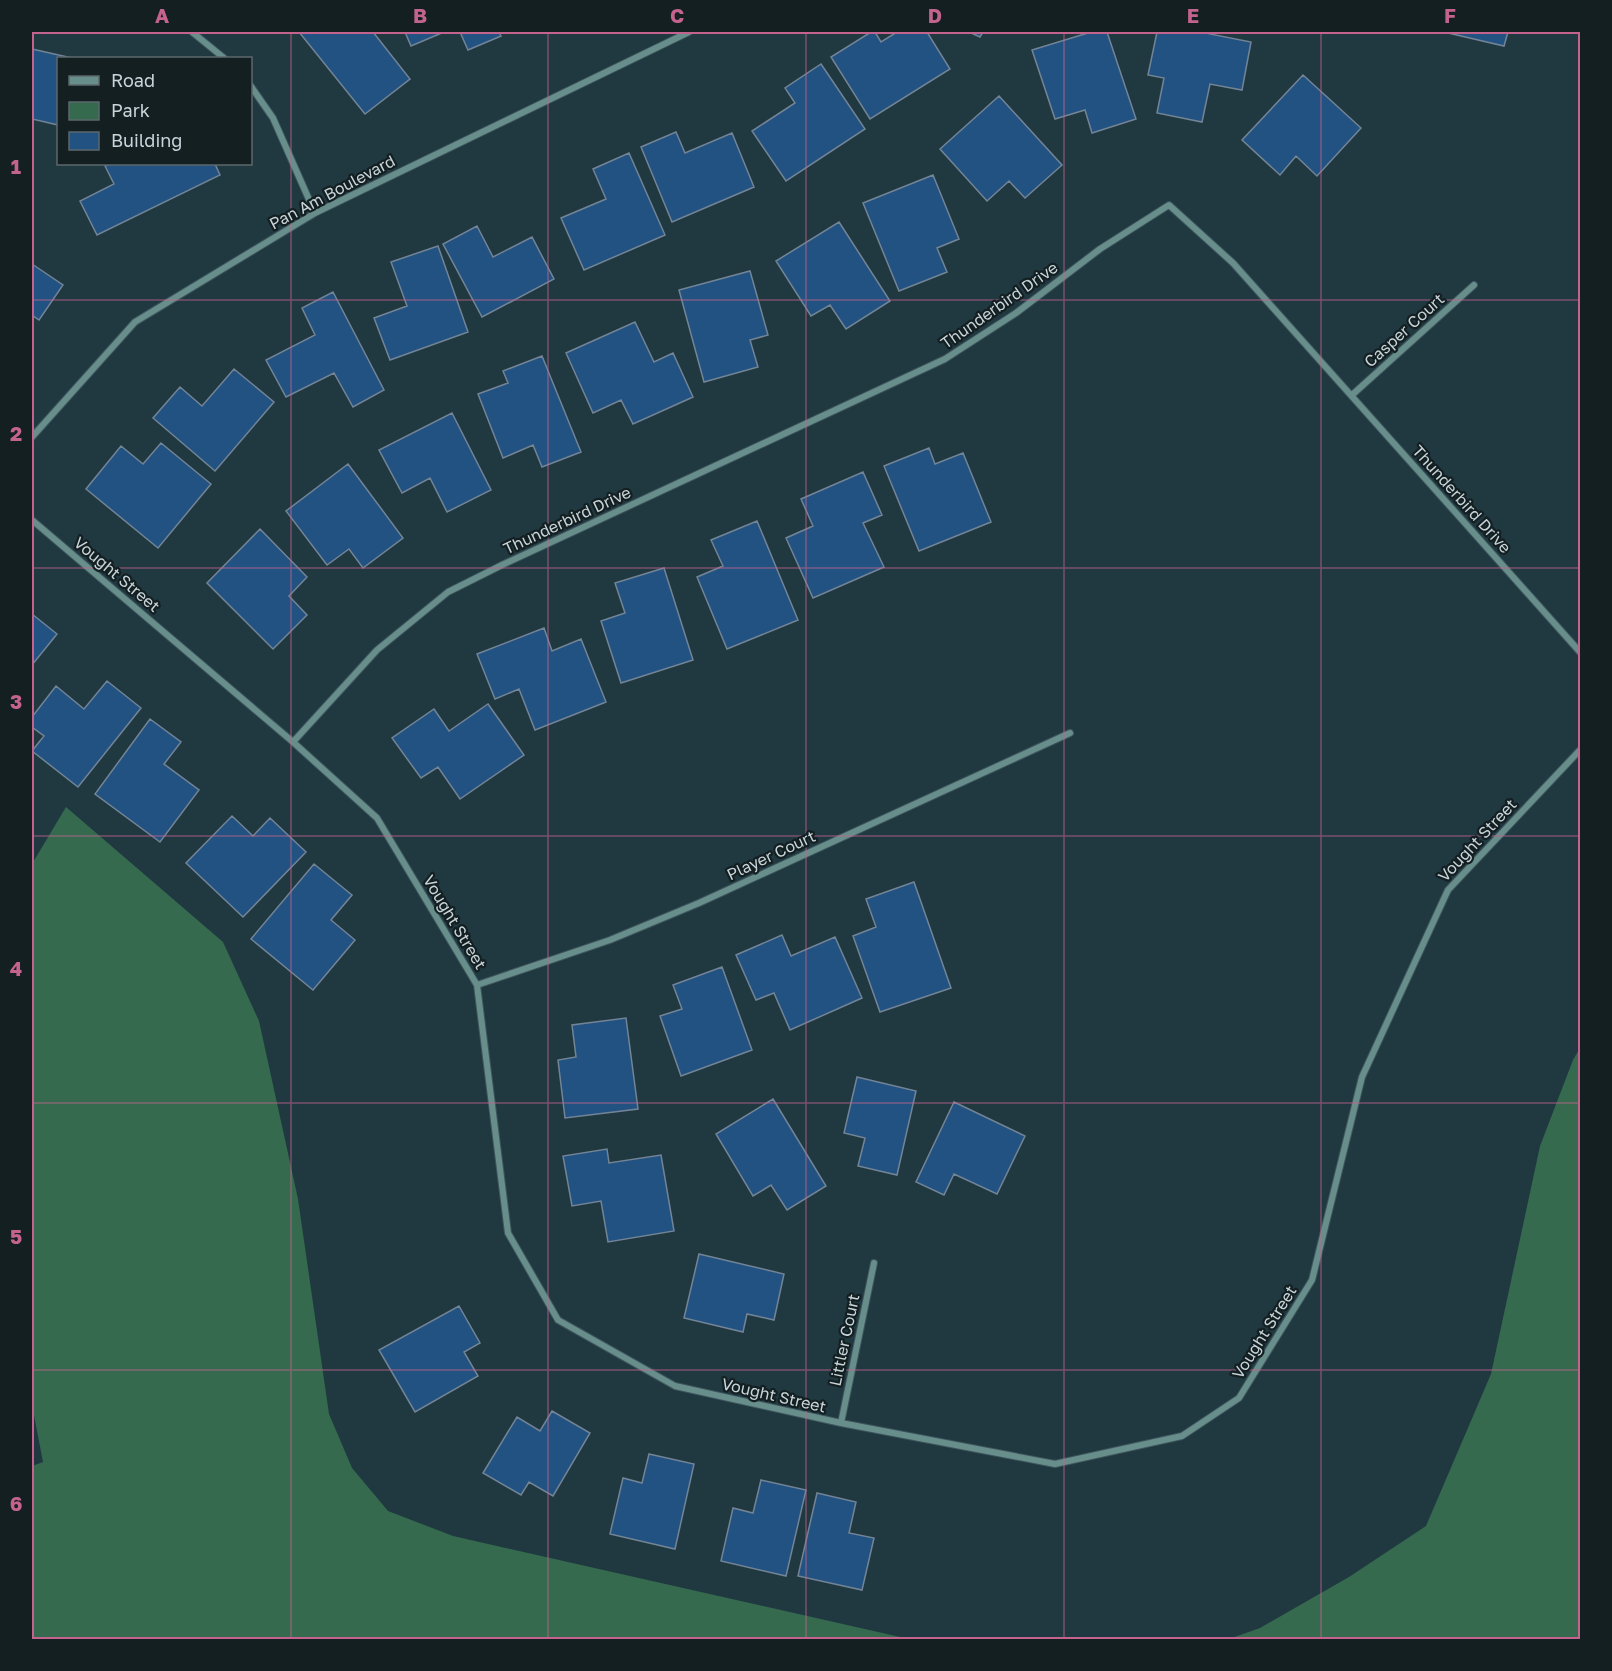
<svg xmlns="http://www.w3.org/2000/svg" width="1612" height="1671" font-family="'Golos Text',sans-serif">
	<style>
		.green { fill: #356a4f }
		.building { fill: #225281; stroke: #738496; stroke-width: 1.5 }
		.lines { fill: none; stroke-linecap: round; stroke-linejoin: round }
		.street-casing { stroke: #3e555d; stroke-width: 8 }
		.street { stroke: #688e8b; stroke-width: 6 }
		.grid { fill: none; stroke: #c4648e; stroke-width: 1.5; stroke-opacity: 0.55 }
		.labels { text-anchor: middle; stroke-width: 4.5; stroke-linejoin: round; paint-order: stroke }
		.street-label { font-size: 16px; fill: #c7d5da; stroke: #141f22 }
		.neatline { fill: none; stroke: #c4648e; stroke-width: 2 }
		.grid-label { font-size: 20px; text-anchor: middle; font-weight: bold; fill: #c4648e }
	</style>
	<rect width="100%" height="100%" fill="#203941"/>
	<!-- green -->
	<path class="green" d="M66,807L223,942L259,1021L298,1199L329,1414L352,1468L388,1511L453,1536L909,1639H32V1466L43,1462L32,1405V864Z
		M1580,1048V1639H1229L1260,1628L1349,1577L1426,1526L1491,1374L1540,1146L1573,1060Z"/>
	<!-- building -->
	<path class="building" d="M299,32H373L410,79L365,114Z
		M405,32H444L411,46Z
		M460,32H499L501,36L468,50Z
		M871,32H875L881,42L897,32H927L950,69L870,119L831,57Z
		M969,32H983L980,37Z
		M1091,32H1107L1136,119L1092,133L1085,110L1055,119L1032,50Z
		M1157,32H1205V33L1251,42L1242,90L1210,84L1202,122L1157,113L1164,78L1148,75Z
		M1444,32H1508L1504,46Z
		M32,49L72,58H58V125L32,119Z
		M821,64L865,129L786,181L752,131L795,103L785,88Z
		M1303,75L1361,128L1317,176L1296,156L1280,175L1242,140Z
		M999,96L1062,165L1025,198L1009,181L987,201L940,149Z
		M676,132L685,153L732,133L754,187L672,222L641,147Z
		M629,153L665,235L584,270L561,218L606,199L593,169Z
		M110,164H215L220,175L97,235L80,201L114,184L105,166Z
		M933,175L959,239L937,248L947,272L899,291L863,203Z
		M839,222L890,301L846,329L830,305L811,316L776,261Z
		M477,226L493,257L532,237L554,279L482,317L443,244Z
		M438,246L468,332L390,360L374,318L407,306L391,262Z
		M32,264L63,285L39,320L32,315Z
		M750,271L768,335L750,340L758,367L704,382L679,290Z
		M333,292L384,390L353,407L334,373L286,397L266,360L315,335L302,308Z
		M635,322L654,362L673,353L693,397L633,424L621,400L593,413L566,353Z
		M542,356L581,452L542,467L533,445L503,458L478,394L508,383L503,371Z
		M234,369L274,402L215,471L153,418L180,387L202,406Z
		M452,413L491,490L447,512L430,478L402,493L379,450Z
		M161,443L211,484L158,548L86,489L121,446L143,464Z
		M929,448L935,464L963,453L991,522L919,551L884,466Z
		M348,464L403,538L363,568L349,549L327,565L286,511Z
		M863,472L882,515L863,523L884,567L813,598L786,538L813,526L801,499Z
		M757,521L798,620L727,649L697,577L723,566L711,540Z
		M260,529L307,577L289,596L307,615L273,649L207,583Z
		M664,568L693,660L621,683L601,621L625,613L615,583Z
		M32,614L57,634L32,665Z
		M544,628L552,651L581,639L606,702L535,730L519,689L495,699L477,654Z
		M107,681L141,708L78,787L32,751L44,736L32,727V717L56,686L84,709Z
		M488,704L524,755L460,799L438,767L421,778L392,738L434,709L449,731Z
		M150,719L181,742L164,764L199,790L160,842L95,794Z
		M232,816L253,836L270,818L306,852L243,917L186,863Z
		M314,864L352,895L331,920L355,940L313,990L251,939Z
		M914,882L951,988L880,1012L853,936L876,927L866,899Z
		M782,935L791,956L835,937L862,998L790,1030L774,993L756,1000L736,955Z
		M722,967L752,1050L681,1076L660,1016L682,1009L673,985Z
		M626,1018L638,1109L565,1118L558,1060L576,1057L572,1025Z
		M857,1077L916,1091L897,1175L858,1166L865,1138L844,1133Z
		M773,1099L826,1186L787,1210L771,1185L753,1196L716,1134Z
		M954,1102L1025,1136L997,1194L954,1174L944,1195L916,1182Z
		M607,1149L609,1163L661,1155L674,1231L608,1242L601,1201L572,1206L563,1156Z
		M699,1254L784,1274L774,1320L747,1314L743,1332L684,1318Z
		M459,1306L480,1343L464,1352L478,1376L415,1412L379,1350Z
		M552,1411L590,1433L553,1496L529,1482L521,1495L483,1473L517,1417L540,1431Z
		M649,1454L694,1464L675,1549L610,1534L623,1478L642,1483Z
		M761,1480L806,1490L786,1576L721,1561L733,1508L753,1513Z
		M817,1493L856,1502L849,1533L874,1538L862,1590L798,1576Z"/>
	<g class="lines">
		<!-- street casing -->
		<g class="street-casing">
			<path id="street" d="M192,32L224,58
				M250,85L273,118L315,213
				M1352,395L1474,285
				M32,437L135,322L315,213L689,32
				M32,520L293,742L377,818L477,985L508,1233L558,1320L675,1386L841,1423L1055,1464L1182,1436L1239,1398L1312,1280L1362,1077L1448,890L1580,750
				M293,742L377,650L448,592L502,565L945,359L1016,313L1100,249L1169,205L1233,263L1580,652
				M477,985L610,940L699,903L1070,733
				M841,1423L874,1263"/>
		</g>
		<!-- street -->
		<use href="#street" class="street"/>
	</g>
	<!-- grid -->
	<path class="grid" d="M291,32V1640M548,32V1640M806,32V1640M1064,32V1640M1321,32V1640M32,300H1580M32,568H1580M32,836H1580M32,1103H1580M32,1370H1580"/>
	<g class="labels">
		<!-- street labels -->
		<g class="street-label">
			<text transform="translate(332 192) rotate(-28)" y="6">Pan Am Boulevard</text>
			<text transform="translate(999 305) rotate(-35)" y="6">Thunderbird Drive</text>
			<text transform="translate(1404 330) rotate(-42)" y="6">Casper Court</text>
			<text transform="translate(1462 499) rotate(48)" y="6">Thunderbird Drive</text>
			<text transform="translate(567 520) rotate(-25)" y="6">Thunderbird Drive</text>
			<text transform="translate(117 574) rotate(40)" y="6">Vought Street</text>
			<text transform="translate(1477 840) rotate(-47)" y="6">Vought Street</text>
			<text transform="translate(771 855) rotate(-25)" y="6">Player Court</text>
			<text transform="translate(455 922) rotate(59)" y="6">Vought Street</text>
			<text transform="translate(1264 1332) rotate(-58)" y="6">Vought Street</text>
			<text transform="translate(844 1340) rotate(-78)" y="6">Littler Court</text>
			<text transform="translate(774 1395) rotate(13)" y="6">Vought Street</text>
		</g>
	</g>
	<!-- border -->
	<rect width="1612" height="1671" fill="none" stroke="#141f22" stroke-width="66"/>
	<!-- legend -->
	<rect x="57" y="57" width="195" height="108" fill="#141f22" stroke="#5c686c" stroke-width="1.5"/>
	<rect x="69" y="76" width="30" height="9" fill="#688e8b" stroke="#5c686c" stroke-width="1.5"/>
	<text x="111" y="87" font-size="18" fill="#c7d5da">Road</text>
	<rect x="69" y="102" width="30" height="18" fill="#356a4f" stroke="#5c686c" stroke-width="1.5"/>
	<text x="111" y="117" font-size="18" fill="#c7d5da">Park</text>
	<rect x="69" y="132" width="30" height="18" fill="#225281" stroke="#5c686c" stroke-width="1.5"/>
	<text x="111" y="147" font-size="18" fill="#c7d5da">Building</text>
	<rect x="33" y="33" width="1546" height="1605" class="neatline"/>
	<g class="grid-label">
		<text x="162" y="23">A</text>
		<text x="420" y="23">B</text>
		<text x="677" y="23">C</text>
		<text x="935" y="23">D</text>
		<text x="1193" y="23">E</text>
		<text x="1450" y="23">F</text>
		<text x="16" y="174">1</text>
		<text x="16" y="441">2</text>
		<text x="16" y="709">3</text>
		<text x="16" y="976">4</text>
		<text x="16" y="1244">5</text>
		<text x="16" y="1511">6</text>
	</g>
</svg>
